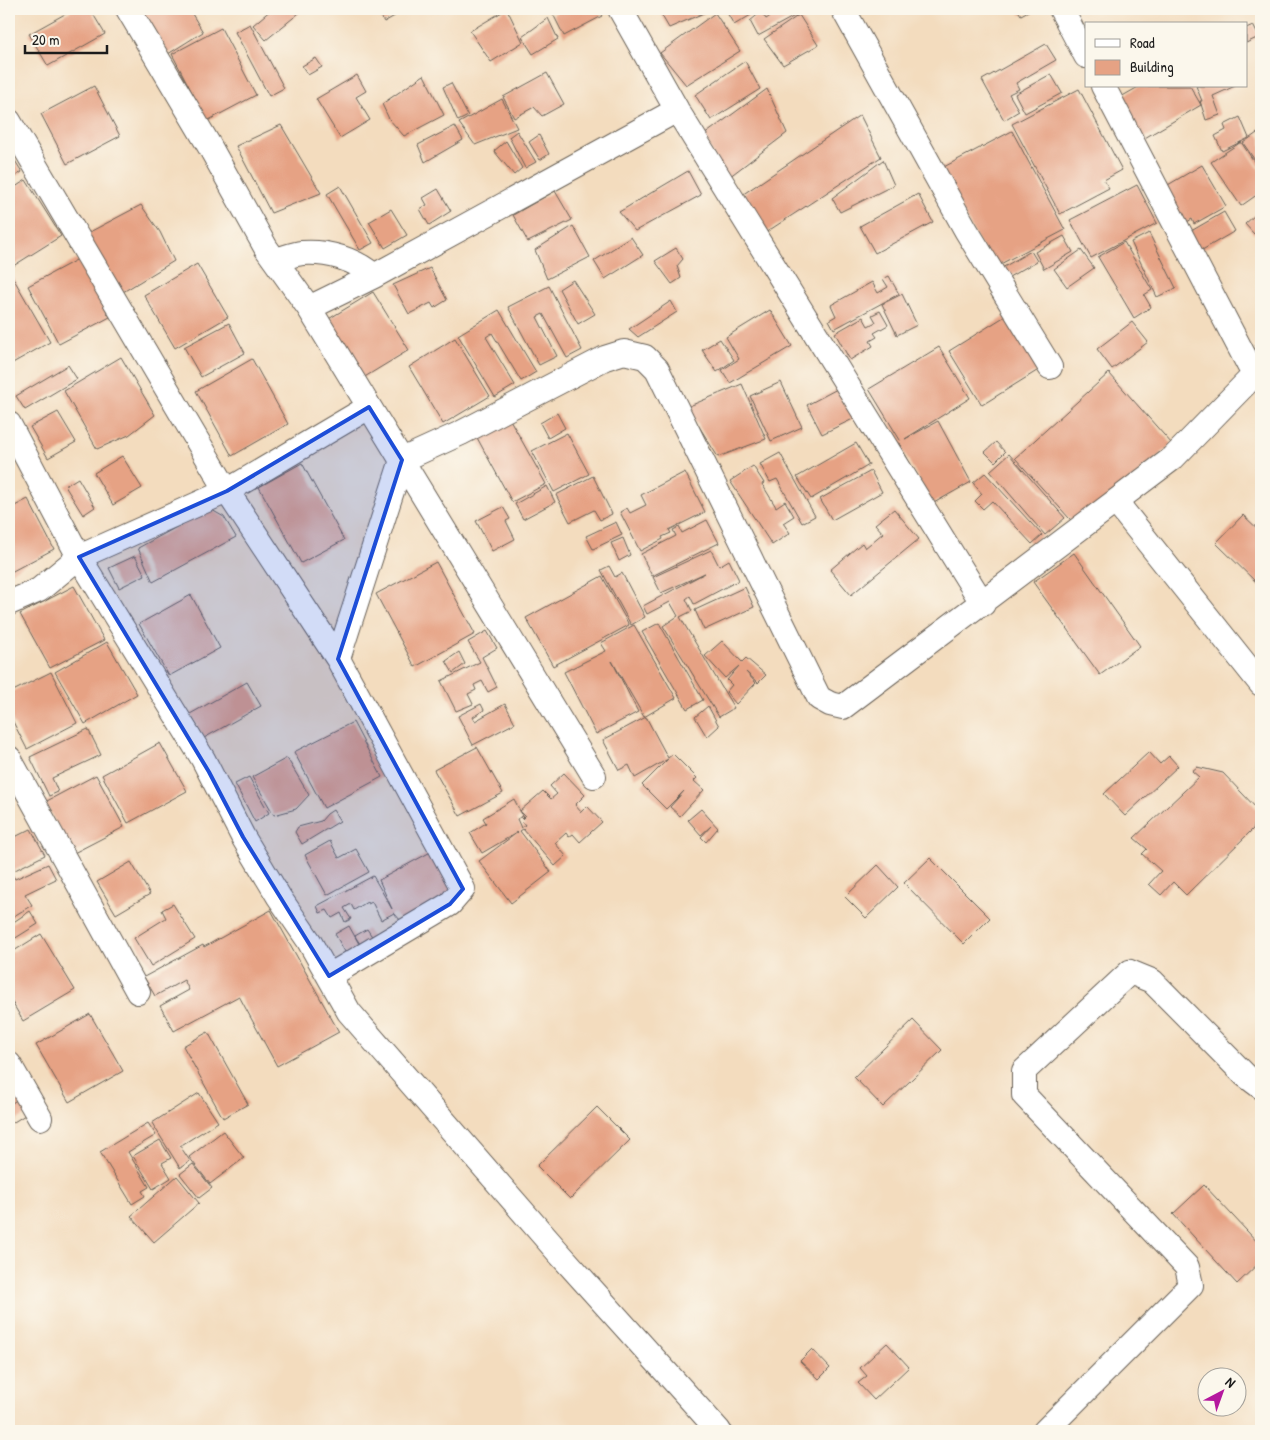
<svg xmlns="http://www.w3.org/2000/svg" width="1270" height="1440" font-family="'Patrick Hand',sans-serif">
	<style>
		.building { fill: #e6a284; fill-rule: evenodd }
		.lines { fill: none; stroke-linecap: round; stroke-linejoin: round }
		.street-casing { stroke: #675f55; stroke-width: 26 }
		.street { stroke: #fff; stroke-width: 24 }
		.marked { fill: #1d4ed8; fill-opacity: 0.2; stroke: #1d4ed8; stroke-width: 4; stroke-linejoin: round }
	</style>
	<rect width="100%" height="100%" fill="#fbf7ec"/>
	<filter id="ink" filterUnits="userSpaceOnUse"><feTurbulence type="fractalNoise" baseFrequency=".02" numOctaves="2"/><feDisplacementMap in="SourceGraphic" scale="10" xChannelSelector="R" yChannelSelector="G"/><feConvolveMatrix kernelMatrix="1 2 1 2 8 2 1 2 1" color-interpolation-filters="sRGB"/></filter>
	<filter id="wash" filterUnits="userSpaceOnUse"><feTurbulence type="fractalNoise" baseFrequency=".0096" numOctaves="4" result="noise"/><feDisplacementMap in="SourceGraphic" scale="20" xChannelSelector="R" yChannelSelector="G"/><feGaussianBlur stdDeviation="1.12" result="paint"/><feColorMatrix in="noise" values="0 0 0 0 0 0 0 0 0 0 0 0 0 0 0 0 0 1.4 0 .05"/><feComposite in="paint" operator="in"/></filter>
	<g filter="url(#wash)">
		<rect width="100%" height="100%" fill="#f3dcbe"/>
		<g id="blocks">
			<!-- building -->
			<path class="building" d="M74,9H90L105,34L48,66L29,34Z
				M140,9H189L203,32L168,54Z
				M272,9H304L266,40L253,25Z
				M376,9H407L384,22Z
				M507,9L523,42L491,62L470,31Z
				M564,9H597L602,16L564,36L553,14Z
				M658,9H713L669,28Z
				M725,9H761L734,25Z
				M762,9H777L770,15Z
				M781,9H798L800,13L758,36L750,21L761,12L766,19Z
				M1017,9H1032L1021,15Z
				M715,13L740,51L686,85L660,53Z
				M799,15L818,45L783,65L764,39Z
				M548,18L558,39L533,54L522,37Z
				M250,24L284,88L269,96L235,32Z
				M1253,25L1259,37L1246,43V28Z
				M221,28L256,95L207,121L172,54Z
				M1046,44L1056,60L1016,83L1019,89L1009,94L1019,111L1004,120L982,80Z
				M316,58L322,67L308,75L302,66Z
				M745,61L760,89L711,120L695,95Z
				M547,73L564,104L542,116L534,107L514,118L503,97Z
				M1051,74L1062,93L1025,113L1015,94Z
				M357,75L366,91L356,97L370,120L340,138L316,99Z
				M424,75L444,115L404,136L389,119L382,104Z
				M451,83L468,116L458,121L443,87Z
				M94,86L120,136L67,164L41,114Z
				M1140,86H1190L1201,105L1143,139L1119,98Z
				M1196,86H1235L1213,96L1220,115L1206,120L1200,101H1202Z
				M767,89L787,133L725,180L704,135Z
				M1079,89L1122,170L1104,180L1109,188L1060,214L1012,124Z
				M502,99L517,128L475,145L459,123Z
				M860,115L881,157L765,233L739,197Z
				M1240,117L1249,138L1222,151L1215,136L1226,130L1224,125Z
				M281,125L321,193L271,213L236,146Z
				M455,126L463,140L425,162L418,145Z
				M517,131L536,162L525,168L509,137Z
				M1012,131L1065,230L993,268L940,169Z
				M1257,133L1261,138V169L1243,143Z
				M539,135L549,154L540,160L529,142Z
				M506,141L522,168L514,175L494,151Z
				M1241,142L1261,172V192L1241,206L1211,162Z
				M9,151L22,172L9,180Z
				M883,160L894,185L840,212L832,198Z
				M1202,165L1226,206L1194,224L1192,219L1182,225L1161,189Z
				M688,171L701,195L635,231L619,212Z
				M26,180L61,236L10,268L9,191Z
				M1137,185L1157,223L1091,258L1070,220Z
				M340,186L373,243L360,250L327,194Z
				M438,189L451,211L429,225L420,209L427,205L423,198Z
				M555,191L572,220L528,242L513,215Z
				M918,194L933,222L875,253L860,226Z
				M141,205L160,232L174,261L118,295L84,235Z
				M391,209L407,235L385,248L369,222Z
				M1224,212L1235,231L1197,253L1186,234Z
				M1255,215L1261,222V228L1254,234L1245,224Z
				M573,226L590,257L547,279L535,250Z
				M1149,233L1176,288L1157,297L1131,242Z
				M1064,236L1073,252L1044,269L1035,252Z
				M631,237L643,255L605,279L594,261Z
				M1124,242L1152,290L1144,295L1151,307L1134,318L1098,257Z
				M676,248L683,259L677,266L681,278L672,284L655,261Z
				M1081,250L1094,268L1067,287L1054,269Z
				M1031,251L1037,261L1009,277L1015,287L1002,268Z
				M78,259L110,317L59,344L28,286Z
				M197,264L228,317L175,348L144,295Z
				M430,268L447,300L434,308L431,303L409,314L393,285Z
				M12,276L50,342L9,365V277Z
				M889,276L899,294L834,329L829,320L836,316L831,305L872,282L878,293L888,287L883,279Z
				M573,280L595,314L578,324L559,289Z
				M549,286L582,350L567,358L543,314L537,317L557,356L539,365L508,307Z
				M373,292L409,350L363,378L327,320Z
				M902,294L917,325L897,335L882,304Z
				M671,301L677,312L638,337L629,329Z
				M499,310L536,372L521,381L492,333L486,337L515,385L495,397L458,335Z
				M770,310L792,346L730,383L722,370L739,359L726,337Z
				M880,311L888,325L874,333L877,337L870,341L873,346L850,360L835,333L863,317L868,326L876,322L872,315Z
				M1007,315L1040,369L982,405L949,351Z
				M1132,322L1148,342L1112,369L1097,349Z
				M229,323L245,353L201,377L184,347Z
				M455,338L490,396L443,424L409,367Z
				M720,339L734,360L717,372L702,350Z
				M939,347L970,398L905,439L938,421L971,482L932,504L899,443L900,440L869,389Z
				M121,357L155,415L129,435L97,449L64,391Z
				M252,359L288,424L232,456L196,391Z
				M68,365L77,379L25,410L16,396Z
				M1109,373L1172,444L1078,528L1015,458Z
				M781,382L802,427L771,441L750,396Z
				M742,384L766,439L718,457L687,407Z
				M839,388L855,418L822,434L807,405Z
				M58,412L76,442L48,458L30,427Z
				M557,413L565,428L548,438L540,423Z
				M508,416L546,484L512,502L475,434Z
				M567,433L589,474L554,492L532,451Z
				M996,442L1005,452L995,462L985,452Z
				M856,443L869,465L811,499L797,477Z
				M780,453L815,516L802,523L777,479L770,482L760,464Z
				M1009,454L1065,518L1045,535L990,471Z
				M122,456L142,488L113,505L94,473Z
				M302,463L344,540L301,563L259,487Z
				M753,466L764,483L762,484L776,507L785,501L794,516L783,523L790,533L772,545L730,481Z
				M871,471L882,492L832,520L820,499Z
				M685,472L705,512L669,530L671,533L662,537L663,539L640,551L620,512L627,508L630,513L646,505L641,495Z
				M985,473L1042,535L1032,544L992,501L983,509L975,501L982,494L973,483Z
				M593,476L612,514L600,520L594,510L570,522L556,495Z
				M78,478L95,507L83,515L65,486Z
				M547,486L555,502L523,519L515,504Z
				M28,499L54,549L9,573V509Z
				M503,507L510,519L506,521L515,539L492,551L476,521Z
				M210,509L224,517L236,537L153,582L138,548Z
				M894,509L919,539L851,595L830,570L862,543L865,548L883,533L875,524Z
				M1243,515L1261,532V587L1216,543Z
				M707,520L719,543L652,576L641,554L676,536L673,530L679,527L682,533Z
				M616,522L622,535L593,549L586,536Z
				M623,538L630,555L619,561L611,543Z
				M711,550L719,566L729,560L739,580L694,604L690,596L686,599L692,611L680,617L734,708L719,717L663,626L678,616L670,602L647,614L643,606L705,573L661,593L653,577Z
				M1074,553L1140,646L1100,675L1033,582Z
				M135,556L145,575L119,588L109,568Z
				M436,562L475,634L415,667L376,594Z
				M609,566L615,577L622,573L645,617L631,625L601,570Z
				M602,576L629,625L553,666L526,618Z
				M74,586L104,640L50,668L20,614Z
				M745,587L754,607L704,630L695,610Z
				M191,595L220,648L169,676L139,624Z
				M659,623L703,700L687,709L642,632Z
				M634,625L676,698L644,717L612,661L638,712L596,734L564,672L606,651L601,643Z
				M487,631L497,648L482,657L497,687L488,692L482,681L474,685L476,690L468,694L473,704L456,711L441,681L480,662L468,642Z
				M722,641L742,662L746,658L766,675L758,683L746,672L756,683L736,704L726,692L732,685L727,680L739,666L725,678L705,656Z
				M107,642L137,694L85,724L55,672Z
				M459,652L465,664L453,673L446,661Z
				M51,672L77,723L27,749L9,714V693Z
				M247,682L261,706L204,738L190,714Z
				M481,704L484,710L473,717L475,721L505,704L515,723L473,745L458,716Z
				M708,706L719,726L707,737L695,717Z
				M646,717L668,758L673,754L697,778L694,781L704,790L680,816L670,807L684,791L666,809L642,785L668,759L635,778L629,765L619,770L603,740Z
				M353,722L382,777L324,808L294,752Z
				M88,729L101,755L52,778L58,792L49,796L30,757Z
				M160,743L187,791L128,823L102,775Z
				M477,747L503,793L460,816L434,770Z
				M1149,752L1160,764L1169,756L1178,766L1125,816L1104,794Z
				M287,758L309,795L296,809L274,815L252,777Z
				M1197,767L1223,773L1259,811L1253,829L1186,895L1173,882L1161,895L1149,884L1161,871L1142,854L1147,849L1134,838L1199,777L1192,771Z
				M564,773L585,795L575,805L581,812L587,806L602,822L580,842L573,834L569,837L566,833L555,843L566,856L555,866L523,829L520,831L551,872L511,903L479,861L518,832L482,853L470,833L486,823L483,818L514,799L520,811L543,791L551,799L557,794L550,786ZM520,811L525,816L521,820L525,825L521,828L517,819L523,816Z
				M96,775L124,827L72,854L45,802Z
				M249,777L269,813L255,822L235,784Z
				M701,809L718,828L706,842L701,837L711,826L701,835L688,820Z
				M333,810L340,821L302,844L295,832L298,827L321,821L327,814Z
				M31,829L45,855L9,873V840Z
				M330,841L339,858L356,849L369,872L327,895L305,855Z
				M438,848L460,890L401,921L394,913L381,920L372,902L368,904L367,902L354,910L351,904L344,908L351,919L345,922L341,913L332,918L327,910L320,913L317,906L373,876L392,909L379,880Z
				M930,858L990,918L964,944L904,883Z
				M131,862L150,894L116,914L97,882Z
				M48,864L56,879L25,894L32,905L9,919V875L11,873L15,879Z
				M878,865L898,887L866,918L845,897Z
				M173,904L195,939L151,966L134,938L166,918L162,910Z
				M271,910L339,1032L277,1066L239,996L174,1031L160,1006L189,990L184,980L155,996L144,977L203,945L204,947Z
				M30,911L38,924L14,939L9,931V925Z
				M349,926L363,951L349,959L335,934Z
				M367,929L377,944L365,952L355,936Z
				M41,934L75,990L23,1021L9,997V954Z
				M90,1014L123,1071L69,1102L36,1045Z
				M913,1020L942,1050L883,1107L854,1077Z
				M208,1032L248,1104L223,1118L183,1046Z
				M199,1093L218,1122L180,1146L190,1161L180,1168L152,1123Z
				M21,1097L30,1112L9,1125V1105Z
				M597,1107L630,1140L570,1199L537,1166Z
				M148,1123L156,1135L128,1152L149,1187L142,1191L145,1196L132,1204L100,1152Z
				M223,1131L244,1158L210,1184L189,1157Z
				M160,1140L171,1158L162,1163L171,1178L153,1189L133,1156Z
				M193,1164L212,1188L199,1198L180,1174Z
				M177,1176L199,1203L154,1242L131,1216Z
				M1204,1185L1261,1246V1261L1237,1284L1173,1214Z
				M887,1343L909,1367L874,1400L858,1383L867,1376L860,1368Z
				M812,1349L830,1368L819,1379L800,1361Z"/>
		</g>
	</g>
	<g filter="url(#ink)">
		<use href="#blocks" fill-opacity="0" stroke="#675f55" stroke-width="1"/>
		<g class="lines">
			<!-- street casing -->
			<g class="street-casing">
				<path id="street" d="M128,9L210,147L266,248L309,308L594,776
					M620,9L677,110L983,604
					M843,9L966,230L1050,367
					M1061,9L1086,56
					M1103,86L1254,375
					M9,121L227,491L338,659L463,889L450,904L329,976
					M275,260C284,258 293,254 302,253C327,251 355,259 374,276
					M309,308L374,276L677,110
					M9,424L79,557L203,759L243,837L279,897L309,941L349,1012L558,1252L719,1431
					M1116,502L1261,684
					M9,603L39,590L79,557L227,491L369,407
					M338,659L402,460L461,433L605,358L624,352L645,357L657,369L819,698L830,704L843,707L1173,458L1254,375L1261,370
					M9,758L138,992
					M9,1064L40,1118
					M1045,1431L1191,1285L1187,1267L1024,1095V1071L1130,972L1152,981L1245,1075L1261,1087"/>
			</g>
			<!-- street -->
			<use href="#street" class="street"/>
		</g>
	</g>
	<!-- marked area -->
	<path class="marked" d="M369,407L402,460L338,659L463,889L450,904L329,976L243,837L209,772L79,557L227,491Z"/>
	<!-- margin -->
	<rect width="1270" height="1440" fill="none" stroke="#fbf7ec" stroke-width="30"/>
	<!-- legend -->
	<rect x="1085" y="22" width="162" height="65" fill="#fbf7ec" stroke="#a29f99"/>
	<rect x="1095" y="39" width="25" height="8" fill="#ffffff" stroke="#a29f99"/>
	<text x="1130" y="48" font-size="15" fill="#1c1c1c">Road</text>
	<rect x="1095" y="60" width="25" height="15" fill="#e6a284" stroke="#a29f99"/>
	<text x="1130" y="72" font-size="15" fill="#1c1c1c">Building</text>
	<!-- north arrow -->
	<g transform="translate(1222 1392) rotate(41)"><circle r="24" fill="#fbf7ec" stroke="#a29f99"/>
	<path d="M0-4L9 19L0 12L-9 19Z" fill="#b5179e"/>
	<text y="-8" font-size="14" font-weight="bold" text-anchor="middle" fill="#1c1c1c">N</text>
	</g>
	<!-- scale -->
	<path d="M25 45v8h82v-8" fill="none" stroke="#1c1c1c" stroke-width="2.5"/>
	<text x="32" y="45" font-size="15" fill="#1c1c1c" stroke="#fbf7ec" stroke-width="4" paint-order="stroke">20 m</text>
</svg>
